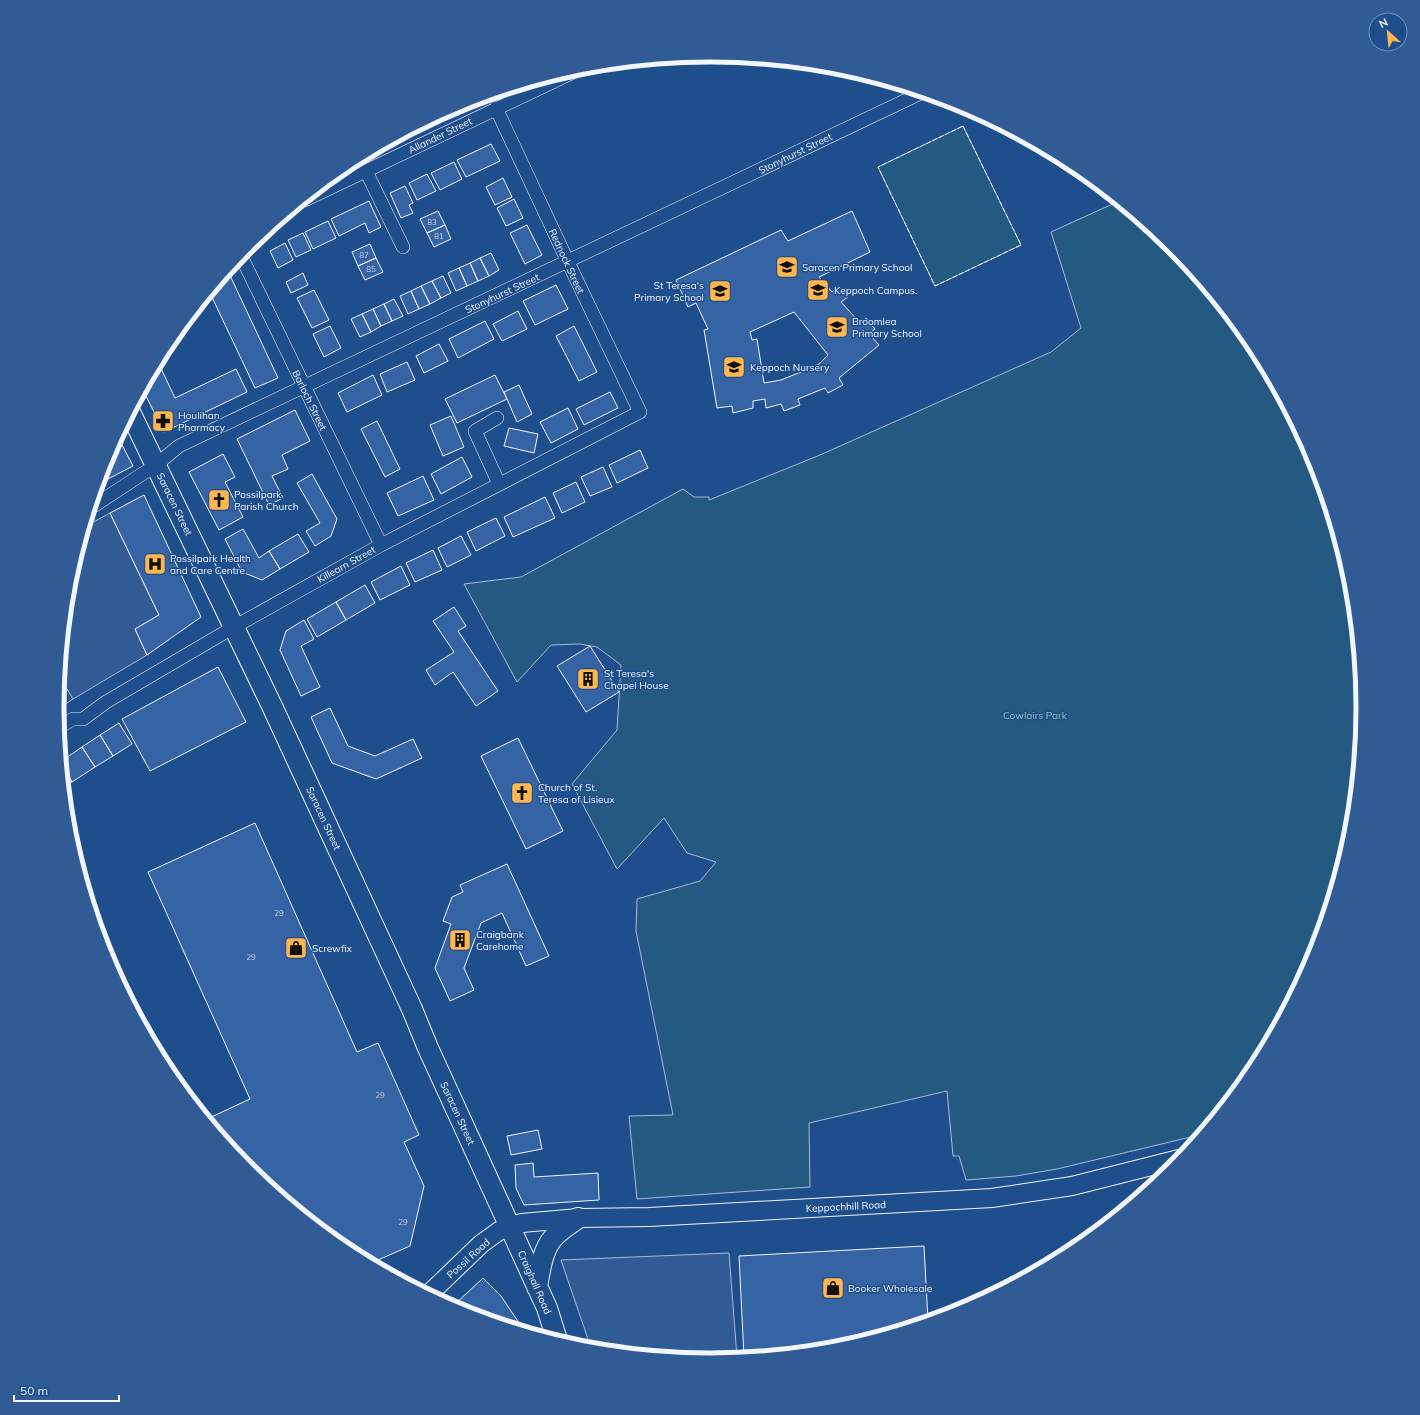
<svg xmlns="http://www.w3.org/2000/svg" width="1420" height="1415" font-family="Mulish,sans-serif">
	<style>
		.green { fill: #245a82; stroke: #a8bbd7 }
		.parking { fill: #305b95; stroke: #a8bbd7 }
		.building { fill: #3563a3; stroke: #f2f6ff; fill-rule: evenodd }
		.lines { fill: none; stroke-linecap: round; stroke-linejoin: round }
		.street-casing { stroke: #f2f6ff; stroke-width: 14 }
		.secondary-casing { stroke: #f2f6ff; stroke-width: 20 }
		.primary-casing { stroke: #f2f6ff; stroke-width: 22 }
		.street { stroke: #1f4e8c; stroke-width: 13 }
		.secondary { stroke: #1f4e8c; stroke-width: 18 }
		.primary { stroke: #1f4e8c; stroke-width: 20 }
		.fence { stroke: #f2f6ff; stroke-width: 1; stroke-dasharray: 5 2; stroke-linecap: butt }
		.labels { text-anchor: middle; stroke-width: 3; stroke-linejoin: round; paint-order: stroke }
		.number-label { font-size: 8px; fill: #c3d1e8 }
		.street-label { font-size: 10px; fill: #f2f6ff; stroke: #1f4e8c }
		.poi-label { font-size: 10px; fill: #f2f6ff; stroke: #1f4e8c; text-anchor: start }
		.park-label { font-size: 10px; fill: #97c8a6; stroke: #1f4e8c }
		.rim { fill: none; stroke: #f2f6ff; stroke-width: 5 }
	</style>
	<rect width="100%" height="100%" fill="#1f4e8c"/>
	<!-- green -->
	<path class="green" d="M963,126L1021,245L935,286L878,167Z
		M1117,202L1172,246L1253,345L1313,458L1350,580L1362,708L1350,835L1313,957L1252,1070L1199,1135L1057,1169L1016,1176L966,1180L959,1156H953L947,1091L809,1123L810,1187L637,1199L629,1116L673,1115L636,931L637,899L700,881L716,862L687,853L664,818L617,869L572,784L617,730L621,665L597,647L580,644L551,645L517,682L464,584L521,577L683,489L694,497H709V500L820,455L1051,352L1081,328L1051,232Z
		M60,677L73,699L58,709V707Z"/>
	<!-- parking -->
	<path class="parking" d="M110,513L159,615L135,629L147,655L73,699L60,677L70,580L86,526Z
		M729,1253L737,1357L710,1360L591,1348L561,1260Z"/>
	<!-- building -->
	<path class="building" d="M491,144L500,161L466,177L457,160Z
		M454,162L462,179L440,190L431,173Z
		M427,174L436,191L417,200L409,183Z
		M503,178L512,197L495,205L486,187Z
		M405,186L413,203L409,205L413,213L401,218L390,193Z
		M514,199L523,218L506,226L497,208Z
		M369,201L381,227L369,233L365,223L339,236L331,219Z
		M438,211L445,225L427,233L420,219Z
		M852,211L870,252L819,277L832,292L839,286L848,297L841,302L860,323L866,318L875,329L869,334L879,345L839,378L843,385L828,393L825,388L798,399L800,405L784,411L781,404L766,408L765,399L753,401V408L733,413L732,406L717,408L704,330L708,329L696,303L688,307L676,280L781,230L788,241ZM794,312L828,355L819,364L801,372L781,380L764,383L757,339L752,340L750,332Z
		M328,221L336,238L313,249L305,232Z
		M445,225L451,239L434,247L427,233Z
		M527,225L542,255L525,264L510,233Z
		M303,233L311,250L296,257L288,240Z
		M285,243L293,260L278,268L270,251Z
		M370,244L376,258L358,266L352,252Z
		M491,253L499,270L489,276L480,258Z
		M376,258L383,272L365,280L358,266Z
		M480,258L489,276L478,281L470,263Z
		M470,263L478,281L467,286L459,268Z
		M459,268L467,286L456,291L448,273Z
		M228,271L278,378L255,388L210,293Z
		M303,273L308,285L291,293L286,282Z
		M443,276L451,293L441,298L432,281Z
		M432,281L441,298L430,304L421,286Z
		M556,285L568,309L535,325L523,301Z
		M421,286L430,304L419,309L411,291Z
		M314,290L329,320L312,328L297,298Z
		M411,291L419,309L408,314L400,296Z
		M394,299L403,316L392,321L384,304Z
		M384,304L392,321L381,326L373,309Z
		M373,309L381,326L371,332L362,314Z
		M518,311L527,329L502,341L493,324Z
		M362,314L371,332L360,337L351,319Z
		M485,321L494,339L458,358L449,339Z
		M330,326L341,348L324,357L313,334Z
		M574,326L597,372L579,381L556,336Z
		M439,344L448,361L424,373L416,356Z
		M158,362L175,398L236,369L247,392L164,432L143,390Z
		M407,362L415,380L387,392L380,374Z
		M373,375L382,395L347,412L338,393Z
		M495,375L507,399L457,423L445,399Z
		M519,385L532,414L517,422L504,392Z
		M610,392L618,408L584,425L576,409Z
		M568,408L578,429L551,443L540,422Z
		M295,410L310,441L282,455L288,469L272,476L283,498L269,505L237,439Z
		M451,416L464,447L443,456L430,425Z
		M377,421L400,469L385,477L361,429Z
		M509,428L538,434L534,453L504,446Z
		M118,437L133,466L108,479L104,470L107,458Z
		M640,450L648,468L617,483L609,465Z
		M223,454L235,477L225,482L243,517L219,530L189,472Z
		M462,457L472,477L441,494L431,474Z
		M603,467L612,487L590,496L581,477Z
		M312,474L337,519L331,536L315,546L306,531L320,523L297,483Z
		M423,476L434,500L398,516L387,493Z
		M576,482L585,502L562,513L553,493Z
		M144,495L201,617L147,655L135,629L159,615L110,513Z
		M545,497L555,518L513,537L504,517Z
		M496,518L505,536L476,551L467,532Z
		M243,529L259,558L269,551L280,569L262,580L242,572L225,539Z
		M298,534L309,552L280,569L269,551Z
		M461,536L471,555L447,567L438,548Z
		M433,550L442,570L415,582L406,563Z
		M401,566L410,585L380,600L371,582Z
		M365,585L375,603L346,620L336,602Z
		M336,602L346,620L317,637L307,619Z
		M454,607L466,626L458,631L498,691L476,706L453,672L435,685L426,670L454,652L433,621Z
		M304,620L314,639L301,646L320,687L301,696L280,650L286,631Z
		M590,646L619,692L586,712L557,666Z
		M218,667L246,722L150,771L122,719Z
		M330,708L348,746L375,756L413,739L422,758L376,779L332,763L311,717Z
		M119,723L132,744L113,756L100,735Z
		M100,735L113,756L95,767L82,747Z
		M518,738L563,831L526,849L481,756Z
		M82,747L95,767L72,782L64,769L63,760Z
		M64,769L72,782L65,786Z
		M255,823L357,1052L378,1043L419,1135L404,1142L424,1186L410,1246L371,1263L347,1250L248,1169L207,1119L250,1099L148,872Z
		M507,864L549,956L526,966L502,913L481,923L464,968L474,990L450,1001L435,968L451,924L443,921L452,897L463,892L460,885Z
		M538,1130L542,1149L511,1155L507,1136Z
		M533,1163L534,1177L598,1173L599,1200L524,1205L516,1188L515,1165Z
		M924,1246L928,1320L837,1348L744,1357L739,1256Z
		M483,1278L501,1296L523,1329L486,1318L483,1313L480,1316L460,1310L453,1306Z"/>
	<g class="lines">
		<!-- street casing -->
		<g class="street-casing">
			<path id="street" d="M351,163L357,175
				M366,171L403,247
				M305,200L580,69
				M241,256L381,545
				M497,418L475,431L499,484
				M92,507L156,465L179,446L921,93
				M59,727L73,719H83L106,702L234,627L381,545L640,412L568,262L496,108"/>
		</g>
		<!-- secondary casing -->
		<g class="secondary-casing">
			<path id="secondary" d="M429,1294L481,1244L499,1231L510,1226L522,1223L578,1218L649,1217L992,1198L1072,1186L1179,1159"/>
		</g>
		<!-- primary casing -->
		<g class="primary-casing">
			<path id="primary" d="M131,414L272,706L412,1009L428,1048L547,1308L557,1340
				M537,1287C540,1271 542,1251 553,1238C560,1230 569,1225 578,1218"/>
		</g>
		<!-- street -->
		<use href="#street" class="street"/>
		<!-- secondary -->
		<use href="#secondary" class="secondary"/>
		<!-- primary -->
		<use href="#primary" class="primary"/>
		<!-- fence -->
		<path class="fence" d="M963,126L1021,245L935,286L878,167Z"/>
	</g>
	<!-- icons -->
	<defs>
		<g id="school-square" transform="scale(1.15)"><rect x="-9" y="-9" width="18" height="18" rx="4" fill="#ffb74d" stroke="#1f4e8c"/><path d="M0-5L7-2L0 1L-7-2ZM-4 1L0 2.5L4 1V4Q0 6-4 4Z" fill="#111"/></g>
		<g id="pharmacy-square" transform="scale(1.15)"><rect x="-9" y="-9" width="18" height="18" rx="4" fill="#ffb74d" stroke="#1f4e8c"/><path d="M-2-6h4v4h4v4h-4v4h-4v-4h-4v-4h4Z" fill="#111"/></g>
		<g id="church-square" transform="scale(1.15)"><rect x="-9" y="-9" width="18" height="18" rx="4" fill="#ffb74d" stroke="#1f4e8c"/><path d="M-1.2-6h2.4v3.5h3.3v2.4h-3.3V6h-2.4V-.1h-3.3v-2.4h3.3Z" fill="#111"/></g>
		<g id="hospital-square" transform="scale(1.15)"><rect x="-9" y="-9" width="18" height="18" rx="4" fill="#ffb74d" stroke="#1f4e8c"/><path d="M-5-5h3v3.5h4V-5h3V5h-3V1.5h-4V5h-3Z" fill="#111"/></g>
		<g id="building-square" transform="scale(1.15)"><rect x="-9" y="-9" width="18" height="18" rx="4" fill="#ffb74d" stroke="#1f4e8c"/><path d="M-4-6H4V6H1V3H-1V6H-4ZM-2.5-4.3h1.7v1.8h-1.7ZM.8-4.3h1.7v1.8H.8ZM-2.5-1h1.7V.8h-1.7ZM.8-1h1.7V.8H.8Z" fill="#111"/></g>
		<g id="shop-square" transform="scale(1.15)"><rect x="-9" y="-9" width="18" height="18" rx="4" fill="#ffb74d" stroke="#1f4e8c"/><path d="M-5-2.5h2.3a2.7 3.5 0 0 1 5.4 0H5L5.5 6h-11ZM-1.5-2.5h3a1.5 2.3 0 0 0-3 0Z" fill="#111"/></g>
	</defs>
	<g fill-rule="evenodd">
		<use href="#school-square" x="787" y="267"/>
		<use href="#school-square" x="818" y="290"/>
		<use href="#school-square" x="720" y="291"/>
		<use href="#school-square" x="837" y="327"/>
		<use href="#school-square" x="734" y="367"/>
		<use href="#pharmacy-square" x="163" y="421"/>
		<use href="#church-square" x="219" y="500"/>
		<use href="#hospital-square" x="155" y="564"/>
		<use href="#building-square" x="588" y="679"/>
		<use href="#church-square" x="522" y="793"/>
		<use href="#building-square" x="460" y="940"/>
		<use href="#shop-square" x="296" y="948"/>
		<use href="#shop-square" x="833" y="1288"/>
	</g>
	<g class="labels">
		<!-- number labels -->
		<g class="number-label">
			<text x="432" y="225">83</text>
			<text x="439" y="239">81</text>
			<text x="364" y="258">87</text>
			<text x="371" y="272">85</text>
			<text x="279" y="916">29</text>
			<text x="251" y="960">29</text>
			<text x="380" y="1098">29</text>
			<text x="403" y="1225">29</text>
		</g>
		<!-- street labels -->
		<g class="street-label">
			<text transform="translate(440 135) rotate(-26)" y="4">Allander Street</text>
			<text transform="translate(795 153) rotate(-26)" y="4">Stonyhurst Street</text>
			<text transform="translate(567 261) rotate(65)" y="4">Rednock Street</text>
			<text transform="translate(502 293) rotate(-25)" y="4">Stonyhurst Street</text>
			<text transform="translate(310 400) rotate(64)" y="4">Barloch Street</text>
			<text transform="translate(175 504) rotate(64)" y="4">Saracen Street</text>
			<text transform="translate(346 564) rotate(-29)" y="4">Killearn Street</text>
			<text transform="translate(324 818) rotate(65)" y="4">Saracen Street</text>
			<text transform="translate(458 1113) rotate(65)" y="4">Saracen Street</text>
			<text transform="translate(846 1206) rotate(-3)" y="4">Keppochhill Road</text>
			<text transform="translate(468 1258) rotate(-42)" y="4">Possil Road</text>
			<text transform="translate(535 1282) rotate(66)" y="4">Craighall Road</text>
		</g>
		<!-- poi labels -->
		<g class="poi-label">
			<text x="802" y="271">Saracen Primary School</text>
			<text x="704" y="289" text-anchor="end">St Teresa's<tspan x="704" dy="12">Primary School</tspan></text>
			<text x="834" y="294">Keppoch Campus.</text>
			<text x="852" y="325">Broomlea<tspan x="852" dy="12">Primary School</tspan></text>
			<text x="750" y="371">Keppoch Nursery</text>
			<text x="178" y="419">Houlihan<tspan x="178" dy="12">Pharmacy</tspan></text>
			<text x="234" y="498">Possilpark<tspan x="234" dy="12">Parish Church</tspan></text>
			<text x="170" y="562">Possilpark Health<tspan x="170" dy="12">and Care Centre</tspan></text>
			<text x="604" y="677">St Teresa's<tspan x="604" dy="12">Chapel House</tspan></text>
			<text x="538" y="791">Church of St.<tspan x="538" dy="12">Teresa of Lisieux</tspan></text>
			<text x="476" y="938">Craigbank<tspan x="476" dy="12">Carehome</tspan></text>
			<text x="312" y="952">Screwfix</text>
			<text x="848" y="1292">Booker Wholesale</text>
		</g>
		<!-- park labels -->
		<g class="park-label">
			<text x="1035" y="719">Cowlairs Park</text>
		</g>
	</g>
	<!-- crop -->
	<path d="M0 0H1420V1415H0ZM709 62H711A645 645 0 0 1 1356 707V708A645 645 0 0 1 711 1353H709A645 645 0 0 1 64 708V707A645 645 0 0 1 709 62Z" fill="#305b95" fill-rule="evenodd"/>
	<path class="rim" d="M709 62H711A645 645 0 0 1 1356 707V708A645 645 0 0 1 711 1353H709A645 645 0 0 1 64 708V707A645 645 0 0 1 709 62Z"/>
	<!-- north arrow -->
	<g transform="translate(1388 32) rotate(333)"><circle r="19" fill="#1f4e8c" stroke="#7391ba"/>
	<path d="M0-3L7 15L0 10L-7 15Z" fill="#ffb74d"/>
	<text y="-6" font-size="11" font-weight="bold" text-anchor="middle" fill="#f2f6ff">N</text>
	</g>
	<!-- scale -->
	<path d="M14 1395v6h105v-6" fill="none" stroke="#f2f6ff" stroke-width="2"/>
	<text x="20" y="1395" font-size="12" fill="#f2f6ff" stroke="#1f4e8c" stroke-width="3" paint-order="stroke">50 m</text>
</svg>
